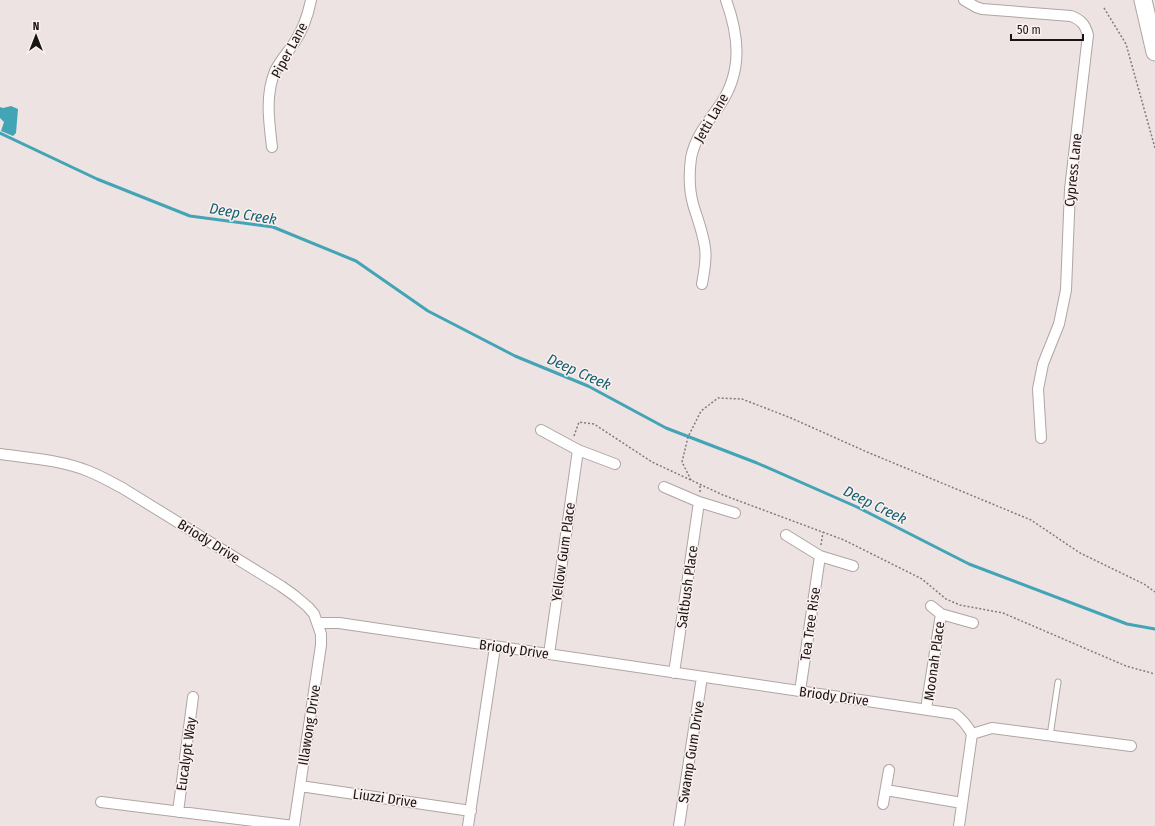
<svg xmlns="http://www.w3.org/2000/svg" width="1155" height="826" font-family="'Fira Sans Condensed',sans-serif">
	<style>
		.water { fill: #43a4b6 }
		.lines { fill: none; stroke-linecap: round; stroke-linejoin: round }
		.stream { stroke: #43a4b6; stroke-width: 3 }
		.lane-casing { stroke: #afa5a4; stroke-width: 7 }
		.street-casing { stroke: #afa5a4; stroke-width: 12 }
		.primary-casing { stroke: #afa5a4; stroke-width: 19 }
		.path { stroke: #827b7b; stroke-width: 1.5; stroke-dasharray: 2 2; stroke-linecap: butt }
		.lane { stroke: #fff; stroke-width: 5 }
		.street { stroke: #fff; stroke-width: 10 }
		.primary { stroke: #fff; stroke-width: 17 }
		.labels { text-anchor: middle; stroke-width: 3; stroke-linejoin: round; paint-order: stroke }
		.street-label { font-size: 14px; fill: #191515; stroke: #fbf0ef }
		.water-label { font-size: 15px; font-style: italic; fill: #136270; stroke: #fbf0ef }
	</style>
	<rect width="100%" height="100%" fill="#ede3e2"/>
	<!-- water -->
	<path class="water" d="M11,106L18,109L16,133L13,136L1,131L4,122L0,118V107L3,108Z"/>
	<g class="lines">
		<!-- stream -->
		<path class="stream" d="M0,133L97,179L190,216L273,227L356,261L428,311L515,356L588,386L666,428L757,463L857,507L969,564L1127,624L1155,629"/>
		<!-- lane casing -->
		<g class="lane-casing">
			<path id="lane" d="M1050,736L1058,682"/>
		</g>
		<!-- street casing -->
		<g class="street-casing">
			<path id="street" d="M964,0L976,7L982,9L1071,16C1081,20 1085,24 1088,35L1070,189L1066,290L1059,324L1043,364L1038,389L1041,438
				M272,147C269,121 265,96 275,71C280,61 288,52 294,43C303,30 308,15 311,0
				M702,284C704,272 707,259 705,248C703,232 697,218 693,204C689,189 689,173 691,158C695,137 708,122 720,105C743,71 739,36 726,0
				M541,430L578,450L615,464
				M0,454C29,458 61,460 88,471C101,476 113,483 124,489L281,586L295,596L308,607L314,614L321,634V645L294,826
				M664,487L699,502L735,513
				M786,535L820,556L853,566
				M931,606L941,614L973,623
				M318,623H339L955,714C963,720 967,725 972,734L959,826
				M549,654L578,450
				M674,673L699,502
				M800,691L820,556
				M926,709L941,614
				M972,734L992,728L1131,746
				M300,786L471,811
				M886,790L962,803
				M101,802L294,826
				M883,804L889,770
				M178,812L193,697
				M468,826L495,647
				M679,826L702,677"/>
		</g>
		<!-- primary casing -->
		<g class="primary-casing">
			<path id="primary" d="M1143,0L1155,52"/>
		</g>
		<!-- path -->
		<path class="path" d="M1104,8L1126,44L1155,148
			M574,436L579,422L594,424L652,462L723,495L844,540L922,579L946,599L960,605L1003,613L1126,666L1155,674
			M691,480L682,462L688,437L701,411L718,398L742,399L791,418L867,452L1031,520L1080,553L1144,584L1155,592
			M700,492V485
			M821,545L823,532"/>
		<!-- lane -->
		<use href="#lane" class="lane"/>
		<!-- street -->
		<use href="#street" class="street"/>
		<!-- primary -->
		<use href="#primary" class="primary"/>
	</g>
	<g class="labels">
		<!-- street labels -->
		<g class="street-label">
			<text transform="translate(289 50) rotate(-62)" y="5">Piper Lane</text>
			<text transform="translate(711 118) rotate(-60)" y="5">Jetti Lane</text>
			<text transform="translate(1073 170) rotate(-84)" y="5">Cypress Lane</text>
			<text transform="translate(209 541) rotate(32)" y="5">Briody Drive</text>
			<text transform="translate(563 552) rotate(-82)" y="5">Yellow Gum Place</text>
			<text transform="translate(687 587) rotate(-82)" y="5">Saltbush Place</text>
			<text transform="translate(810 624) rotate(-82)" y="5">Tea Tree Rise</text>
			<text transform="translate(514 649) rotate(8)" y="5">Briody Drive</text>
			<text transform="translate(934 661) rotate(-82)" y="5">Moonah Place</text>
			<text transform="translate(834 696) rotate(8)" y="5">Briody Drive</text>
			<text transform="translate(309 725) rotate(-81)" y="5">Illawong Drive</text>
			<text transform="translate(691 752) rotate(-81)" y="5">Swamp Gum Drive</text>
			<text transform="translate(186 754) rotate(-82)" y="5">Eucalypt Way</text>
			<text transform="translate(385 798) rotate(8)" y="5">Liuzzi Drive</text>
		</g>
		<!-- water labels -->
		<g class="water-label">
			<text transform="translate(243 214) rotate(10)" y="5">Deep Creek</text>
			<text transform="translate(579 372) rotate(24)" y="5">Deep Creek</text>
			<text transform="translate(875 505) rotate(26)" y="5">Deep Creek</text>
		</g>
	</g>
	<!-- north arrow -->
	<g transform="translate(36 36)" stroke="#fbf0ef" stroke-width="3" paint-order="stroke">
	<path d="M0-3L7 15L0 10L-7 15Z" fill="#191515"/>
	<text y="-6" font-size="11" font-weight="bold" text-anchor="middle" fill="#191515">N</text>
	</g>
	<!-- scale -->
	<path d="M1011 34v6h72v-6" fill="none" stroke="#191515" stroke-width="2"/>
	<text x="1017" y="34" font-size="12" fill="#191515" stroke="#fbf0ef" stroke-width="3" paint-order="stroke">50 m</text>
</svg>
